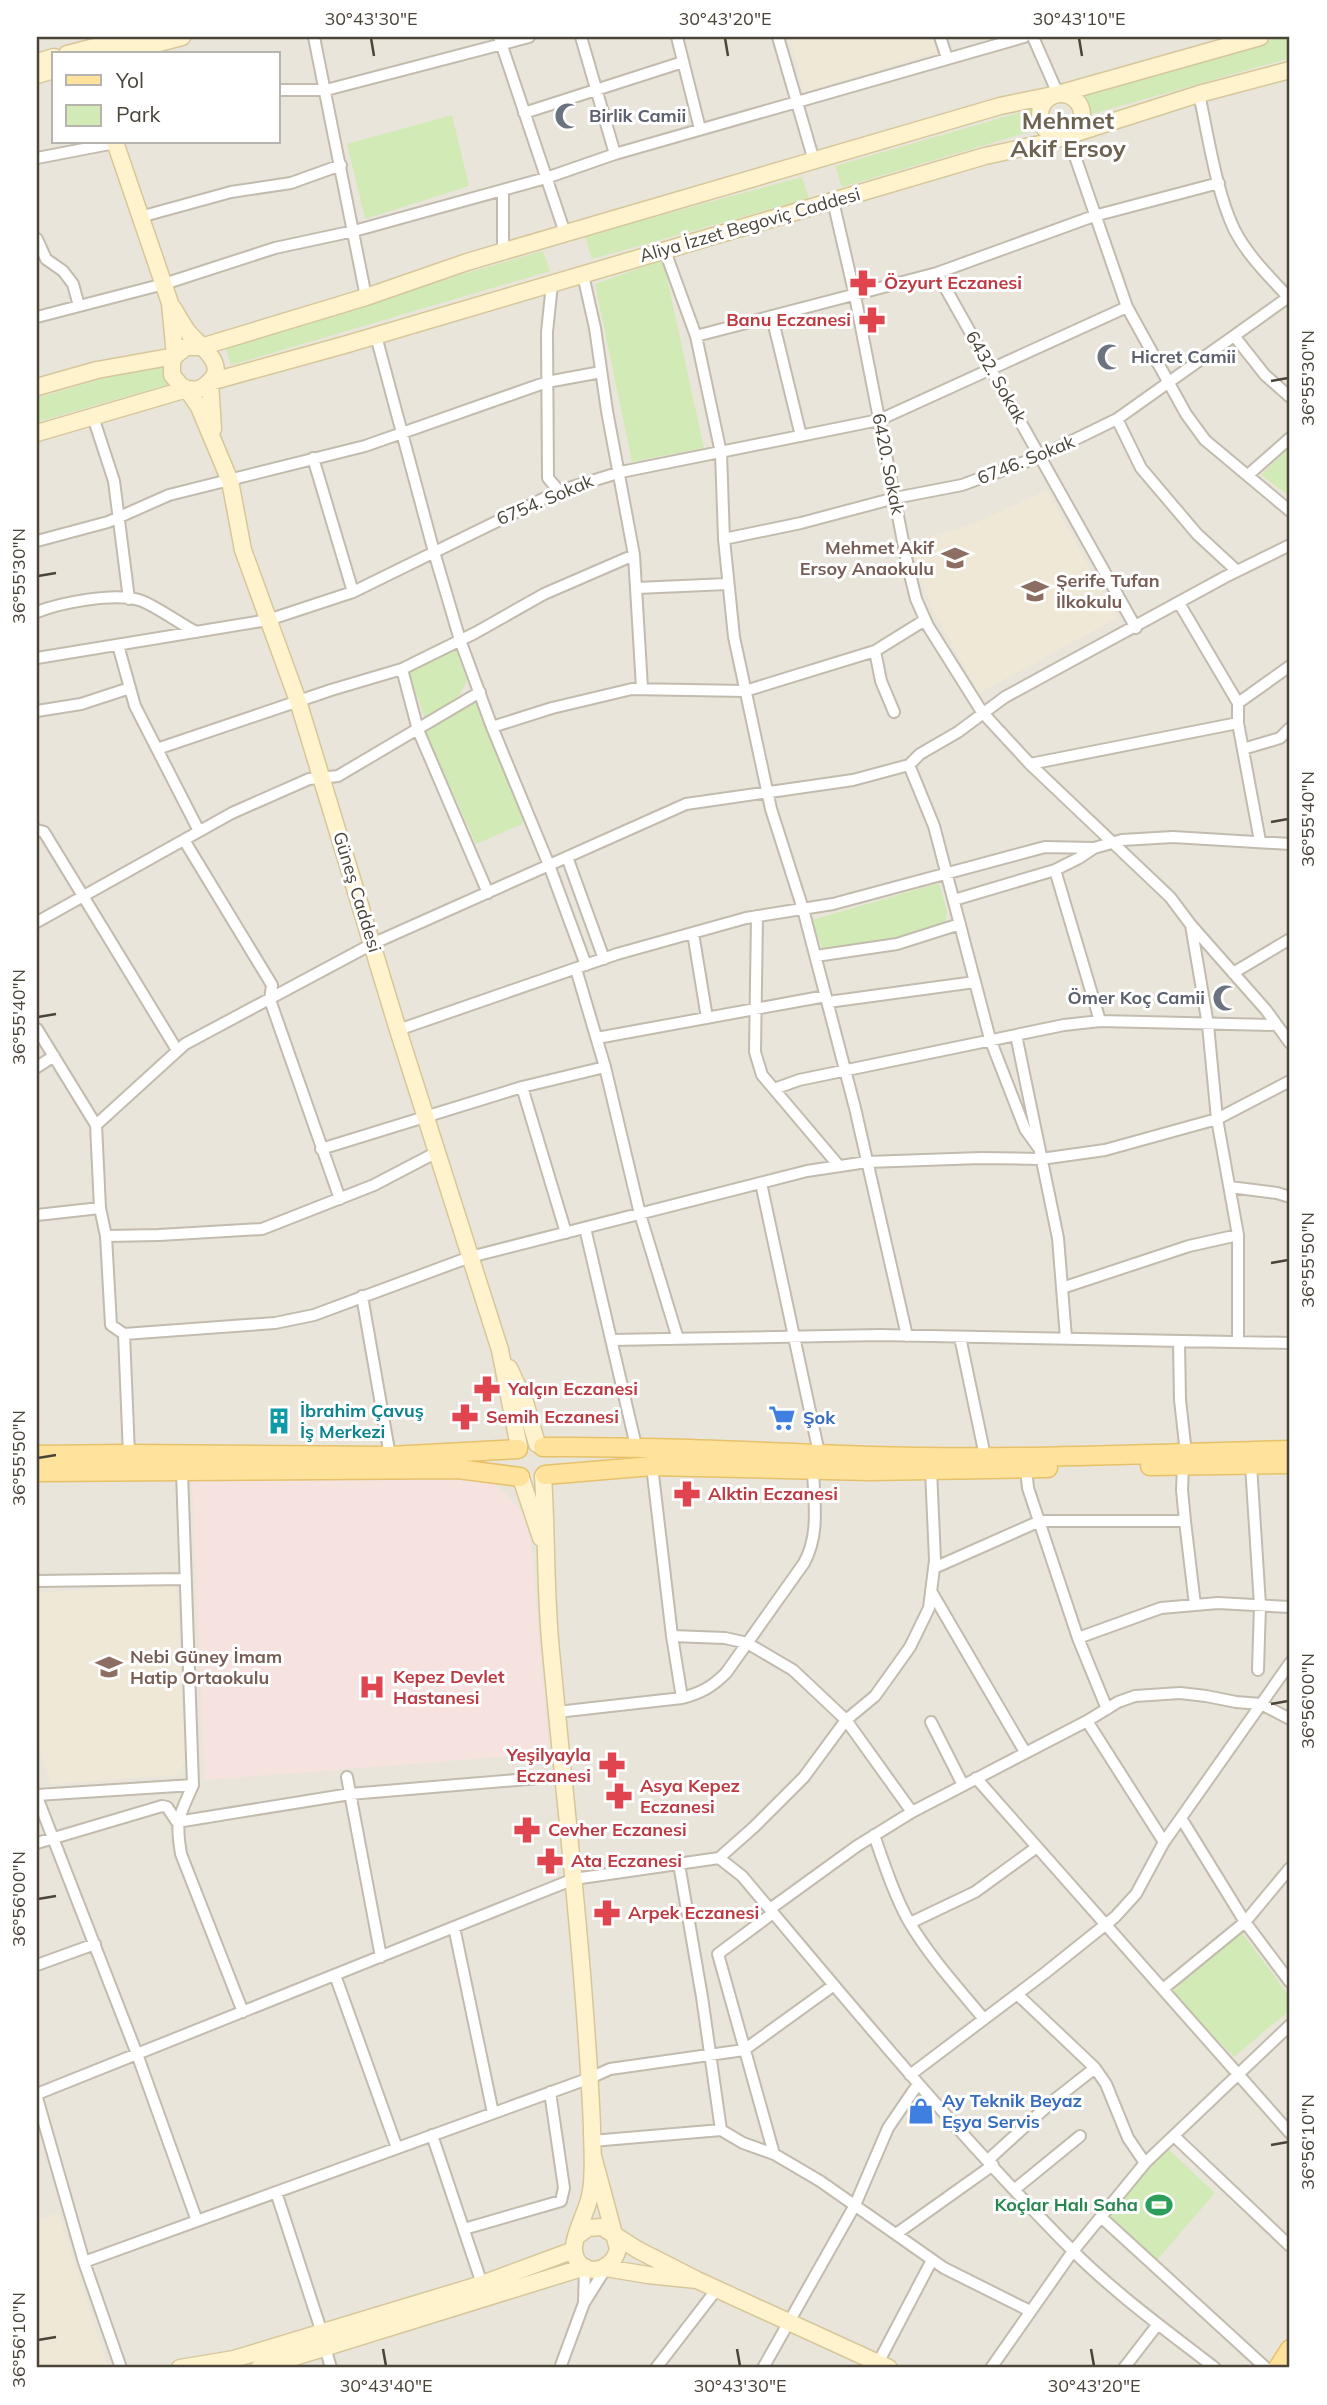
<svg xmlns="http://www.w3.org/2000/svg" width="1327" height="2405" font-family="Mulish,sans-serif">
	<style>
		.residential { fill: #eae5da; fill-rule: evenodd }
		.education { fill: #efe8d6 }
		.medical { fill: #f6e3e0 }
		.green { fill: #d2eab5 }
		.lines { fill: none; stroke-linecap: round; stroke-linejoin: round }
		.street-casing { stroke: #c2bbae; stroke-width: 14 }
		.secondary-casing { stroke: #d6c79b; stroke-width: 19 }
		.primary-casing { stroke: #e6c16a; stroke-width: 21 }
		.street { stroke: #fff; stroke-width: 10 }
		.secondary { stroke: #fff3cd; stroke-width: 16 }
		.primary { stroke: #ffe39c; stroke-width: 18 }
		.ticks { fill: none; stroke: #4b4439; stroke-width: 2.5 }
		.labels { text-anchor: middle; stroke-width: 6; stroke-linejoin: round; paint-order: stroke }
		.worship-label { font-size: 18px; font-weight: bold; fill: #5b616d; stroke: #fff; text-anchor: start }
		.street-label { font-size: 18px; fill: #4b4439; stroke: #fff }
		.health-label { font-size: 18px; font-weight: bold; fill: #be3a42; stroke: #fff; text-anchor: start }
		.education-label { font-size: 18px; font-weight: bold; fill: #785e54; stroke: #fff; text-anchor: start }
		.culture-label { font-size: 18px; font-weight: bold; fill: #0d838f; stroke: #fff; text-anchor: start }
		.shop-label { font-size: 18px; font-weight: bold; fill: #366cbe; stroke: #fff; text-anchor: start }
		.leisure-label { font-size: 18px; font-weight: bold; fill: #27864d; stroke: #fff; text-anchor: end }
		.district-label { font-size: 24px; font-weight: bold; fill: #6e6250; stroke: #fff }
		.neatline { fill: none; stroke: #4b4439; stroke-width: 2.5 }
		.ticks-label { font-size: 18px; text-anchor: middle; fill: #4b4439 }
	</style>
	<rect width="100%" height="100%" fill="#f6f3ec"/>
	<!-- residential -->
	<path class="residential" d="M37,37H1290V2368H37ZM54,54H278V142H54Z"/>
	<!-- education -->
	<path class="education" d="M790,37H936L940,51L804,92Z
		M1047,490L1117,618L979,693L933,609L920,579L913,543L976,523Z
		M171,1583L177,1589L185,1760L178,1775L51,1784L37,1740V1593Z
		M58,2213L108,2368H37V2220Z"/>
	<!-- medical -->
	<path class="medical" d="M429,1475L488,1480L507,1495L522,1512L531,1542L549,1753L205,1780L192,1481Z"/>
	<!-- green -->
	<path class="green" d="M1282,37H1290V58L1078,118L1071,98Z
		M1035,108L1039,129L842,187L835,166Z
		M452,115L469,186L365,219L347,144Z
		M802,177L809,198L592,259L585,236Z
		M543,251L550,271L231,365L224,343Z
		M663,260L704,448L632,462L595,284Z
		M163,361L170,384L37,422V398Z
		M1290,447V496L1261,475Z
		M456,649L467,681L453,706L425,718L409,675L411,670Z
		M475,702L481,705L523,817L522,824L476,844L427,735V728Z
		M939,883L947,911L946,921L898,938L823,950L812,920Z
		M1240,1930L1290,1997V2010L1234,2057L1172,1992Z
		M1165,2146L1215,2193L1155,2262L1102,2217Z"/>
	<g class="lines">
		<!-- street casing -->
		<g class="street-casing">
			<path id="street" d="M314,37L366,297
				M499,37L565,233
				M581,37L615,154
				M677,37L700,129
				M778,37L814,161
				M940,37L947,58
				M1033,37L1058,94
				M278,90H326L529,37
				M1199,94C1208,135 1216,191 1234,229C1247,255 1269,276 1288,297
				M524,113L683,62
				M1068,136L1127,307L1186,414L1205,440L1290,511
				M37,158L115,143
				M503,190V251
				M833,201L855,296L907,562L916,599L928,626L982,712L1030,764L1170,897L1191,925L1266,1010L1290,1043
				M140,217L231,192L291,183L341,165
				M37,239L46,259L63,271L73,284L79,306
				M665,251L696,336L721,453L724,539L734,637L771,809L803,909L855,1108L907,1336
				M937,273L1136,628
				M583,275L595,328L607,411L634,555L642,688
				M552,284L547,332L548,478L559,491
				M37,317L164,284L275,248L354,231L546,178L615,154L1024,37
				M772,317L801,436
				M376,336L434,552L460,640L492,727
				M696,336L937,273L1094,216L1219,183
				M1235,337L1265,375L1290,397
				M93,417L114,481L129,599
				M1117,419L1141,468L1197,534L1237,571
				M313,458L353,592
				M1248,475L1290,438
				M724,539L801,523L895,498L962,485L1041,456L1117,419L1290,296
				M37,541L108,522L169,495L365,446L547,382L601,372
				M637,588L727,584
				M1179,603L1238,703V723L1260,841
				M37,612C60,603 114,592 139,600C153,604 182,625 196,632
				M118,645L135,706L199,831
				M875,651L881,681L894,712
				M37,658L268,620L353,592L559,491L621,472L879,420L1127,307
				M402,669L418,730L488,893
				M1238,703L1290,666
				M37,711L81,704L130,688
				M157,749L331,690L402,669L475,633L544,594L634,555
				M1243,749L1280,738L1290,728
				M1030,764L1238,723
				M909,765L934,826L990,1039L1025,1129L1038,1147
				M37,830L44,832L177,1050
				M184,840L272,985L270,1000L340,1199
				M567,857L604,959
				M1055,870L1100,1021
				M954,900L1055,870L1079,858L1094,848L1122,840L1173,837L1290,844
				M757,916L755,1052L762,1075L839,1166
				M37,922L232,813L309,779L338,776L480,692
				M1191,925L1208,1025L1217,1119L1238,1235V1342
				M693,933L707,1018
				M816,956L897,944L960,924
				M586,965L549,865L492,727L552,708L632,689L745,691L875,651L925,620
				M576,969L605,1067L640,1214L678,1339
				M1233,973L1290,939
				M828,1002L975,982
				M37,1029L96,1125L185,1044L372,944L686,804L853,780L909,765L920,754L958,732L1005,697L1225,577L1290,545
				M398,1030L617,954L746,918L833,904L1045,847L1094,848
				M1016,1035L1058,1238L1062,1288
				M597,1038L826,996
				M37,1067L54,1056
				M522,1087L566,1233
				M774,1089L799,1080L1064,1025L1100,1021L1277,1025
				M96,1125L100,1208L106,1236L111,1325L124,1334L129,1454
				M321,1149L522,1087L605,1067
				M761,1183L819,1453
				M1230,1187L1277,1193L1290,1197
				M37,1215L100,1208
				M585,1228L636,1446
				M106,1236L159,1235L262,1229L374,1185L437,1152
				M362,1296L390,1456
				M124,1334L275,1323L314,1315L470,1257L807,1171L867,1162L981,1158L1041,1159L1105,1150L1217,1119L1290,1081
				M960,1337L985,1456
				M1066,1338L1062,1288L1189,1246L1238,1235
				M611,1340L881,1335L1290,1343
				M1179,1342L1180,1400L1186,1453
				M1251,1465L1260,1605L1258,1670
				M652,1466L672,1636L682,1698
				M1183,1466L1182,1490L1185,1521
				M1026,1468L1028,1488L1078,1638L1107,1709
				M182,1472L193,1785C179,1817 175,1818 181,1854L243,2012
				M934,1568L1040,1521H1185L1195,1605
				M37,1581L185,1579
				M931,1591L1025,1752
				M672,1636L725,1638L747,1643L793,1670L846,1720L912,1812
				M1078,1638L1161,1608L1218,1603L1290,1607
				M557,1712L682,1698C701,1693 712,1687 726,1673L804,1563C820,1534 814,1502 813,1470
				M1087,1721L1164,1842
				M931,1722L963,1785
				M347,1777L381,1957
				M976,1778L1290,2133
				M37,1795L193,1785
				M37,1797L137,2054L197,2221
				M1181,1818L1245,1922L1290,1982
				M874,1835C884,1864 894,1894 908,1920C929,1956 958,1988 984,2019
				M37,1843L162,1806L167,1807L177,1822L350,1794L563,1776
				M719,1858L754,1827L804,1777L846,1720L875,1696L910,1647L929,1608L935,1560L931,1470
				M679,1864L702,1997L721,2130L743,2143L774,2154
				M770,1909L857,1846L912,1812L1087,1721L1118,1702L1135,1696L1180,1693L1206,1696L1236,1702L1261,1704L1290,1719
				M773,1913L718,1954L774,2154L820,2181L944,2268L1030,2311
				M910,1923L975,1892L1037,1847
				M454,1927L493,2113
				M37,1965L95,1944
				M335,1975L397,2148
				M1163,1989L1245,1922L1290,1868
				M1017,1994L1095,2068L1106,2084L1128,2138L1145,2163
				M910,2075L1045,1973L1115,1917L1136,1894L1164,1842L1290,1663
				M37,2094L574,1879L719,1858L742,1876C849,2003 955,2132 1072,2250C1116,2294 1166,2330 1215,2368
				M37,2098L84,2262L121,2368
				M432,2135L482,2284
				M1174,2136L1290,2246
				M592,2141L721,2130
				M988,2160L1053,2101L1095,2068
				M1015,2189L1080,2136
				M276,2192L322,2333
				M1101,2217L1266,2368
				M464,2229L561,2201L564,2188L550,2092
				M896,2234L993,2165
				M84,2262L590,2078L610,2069L744,2050L834,1985
				M585,2267L584,2303L606,2268
				M325,2347L331,2368
				M878,2363L932,2260
				M560,2368L584,2303
				M656,2368L717,2289
				M763,2368L855,2205L888,2128L918,2084
				M991,2368L1073,2251L1145,2163L1290,2025
				M1124,2368L1158,2324"/>
		</g>
		<!-- secondary casing -->
		<g class="secondary-casing">
			<path id="secondary" d="M67,54L134,37
				M117,54L182,37
				M37,62L54,57
				M37,75L54,70
				M1040 115a21 21 0 1 1 42 0a21 21 0 1 1-42 0Z
				M115,142L170,303L175,356L172,362V375L181,386L187,389L199,407L230,481L243,550L298,701L398,1030L500,1350L519,1447L518,1449
				M175,356L186,347H201L366,297L467,262L1000,106L1058,94L1260,37
				M210,382L344,345L985,156L1045,143L1199,94L1290,70
				M210,382L213,429
				M37,387L97,370L175,356
				M37,433L187,389C195,390 201,390 207,384C231,365 199,346 188,332C182,324 178,316 173,308
				M509,1368L525,1402L537,1444
				M543,1476C547,1535 545,1593 551,1651C561,1759 573,1866 582,1974C586,2025 590,2076 592,2127C592,2150 595,2175 590,2196C587,2211 572,2238 574,2252C579,2278 612,2274 618,2249L593,2156
				M521,1478L541,1538
				M577,2236L588,2228L602,2227L638,2250L697,2280L648,2275L606,2268
				M697,2280L889,2368
				M180,2368L234,2359L482,2284L574,2250
				M259,2368L585,2267"/>
		</g>
		<!-- primary casing -->
		<g class="primary-casing">
			<path id="primary" d="M543,1447C652,1446 762,1452 871,1456C1011,1460 1151,1454 1290,1450
				M37,1455L129,1454L390,1456L518,1449
				M1150,1466L1290,1464
				M37,1472L458,1469L520,1477
				M545,1475L652,1466L870,1471L1048,1468
				M1278,2368L1290,2349"/>
		</g>
		<!-- street -->
		<use href="#street" class="street"/>
		<!-- secondary -->
		<use href="#secondary" class="secondary"/>
		<!-- primary -->
		<use href="#primary" class="primary"/>
	</g>
	<!-- ticks -->
	<path class="ticks" d="M371,38L374,56M725,38L728,56M1079,38L1082,56M1271,381L1288,378M38,576L56,573M1271,822L1288,819M38,1017L56,1014M1271,1263L1288,1260M38,1458L56,1455M1271,1704L1288,1701M38,1899L56,1896M1271,2145L1288,2142M38,2340L56,2337M383,2349L386,2366M737,2349L740,2366M1091,2349L1094,2366"/>
	<!-- icons -->
	<defs>
		<g id="mosque-bare" transform="scale(2.1)"><path d="M3.5-4.9A6 6 0 1 0 3.5 4.9A5 5 0 1 1 3.5-4.9Z" fill="#6b7280" stroke="#fff" stroke-width="2.5" paint-order="stroke"/></g>
		<g id="pharmacy-bare" transform="scale(2.1)"><path d="M-2-6h4v4h4v4h-4v4h-4v-4h-4v-4h4Z" fill="#e0444e" stroke="#fff" stroke-width="2.5" paint-order="stroke"/></g>
		<g id="school-bare" transform="scale(2.1)"><path d="M0-5L7-2L0 1L-7-2ZM-4 1L0 2.5L4 1V4Q0 6-4 4Z" fill="#8d6e63" stroke="#fff" stroke-width="2.5" paint-order="stroke"/></g>
		<g id="supermarket-bare" transform="scale(2.1)"><path d="M-6-5.5h2.5l.6 2H6L4.5 2H-2.5L-4.4-4H-6ZM-1.5 3.2a1.3 1.3 0 1 0 .1 0ZM3 3.2a1.3 1.3 0 1 0 .1 0Z" fill="#3f7fe0" stroke="#fff" stroke-width="2.5" paint-order="stroke"/></g>
		<g id="building-bare" transform="scale(2.1)"><path d="M-4-6H4V6H1V3H-1V6H-4ZM-2.5-4.3h1.7v1.8h-1.7ZM.8-4.3h1.7v1.8H.8ZM-2.5-1h1.7V.8h-1.7ZM.8-1h1.7V.8H.8Z" fill="#0f9aa8" stroke="#fff" stroke-width="2.5" paint-order="stroke"/></g>
		<g id="hospital-bare" transform="scale(2.1)"><path d="M-5-5h3v3.5h4V-5h3V5h-3V1.5h-4V5h-3Z" fill="#e0444e" stroke="#fff" stroke-width="2.5" paint-order="stroke"/></g>
		<g id="shop-bare" transform="scale(2.1)"><path d="M-5-2.5h2.3a2.7 3.5 0 0 1 5.4 0H5L5.5 6h-11ZM-1.5-2.5h3a1.5 2.3 0 0 0-3 0Z" fill="#3f7fe0" stroke="#fff" stroke-width="2.5" paint-order="stroke"/></g>
		<g id="stadium-bare" transform="scale(2.1)"><path d="M0-5a6.5 5 0 1 0 0 10a6.5 5 0 1 0 0-10ZM-3.5-1.8h7v3.6h-7Z" fill="#2e9e5b" stroke="#fff" stroke-width="2.5" paint-order="stroke"/></g>
	</defs>
	<g fill-rule="evenodd">
		<use href="#mosque-bare" x="568" y="116"/>
		<use href="#pharmacy-bare" x="863" y="283"/>
		<use href="#pharmacy-bare" x="872" y="320"/>
		<use href="#mosque-bare" x="1110" y="357"/>
		<use href="#school-bare" x="955" y="558"/>
		<use href="#school-bare" x="1035" y="591"/>
		<use href="#mosque-bare" x="1226" y="998"/>
		<use href="#pharmacy-bare" x="487" y="1389"/>
		<use href="#pharmacy-bare" x="465" y="1417"/>
		<use href="#supermarket-bare" x="782" y="1418"/>
		<use href="#building-bare" x="279" y="1421"/>
		<use href="#pharmacy-bare" x="687" y="1494"/>
		<use href="#school-bare" x="109" y="1667"/>
		<use href="#hospital-bare" x="372" y="1687"/>
		<use href="#pharmacy-bare" x="612" y="1765"/>
		<use href="#pharmacy-bare" x="619" y="1796"/>
		<use href="#pharmacy-bare" x="527" y="1830"/>
		<use href="#pharmacy-bare" x="550" y="1861"/>
		<use href="#pharmacy-bare" x="607" y="1913"/>
		<use href="#shop-bare" x="921" y="2111"/>
		<use href="#stadium-bare" x="1159" y="2205"/>
	</g>
	<g class="labels">
		<!-- worship labels -->
		<g class="worship-label">
			<text x="589" y="122">Birlik Camii</text>
			<text x="1131" y="363">Hicret Camii</text>
			<text x="1205" y="1004" text-anchor="end">Ömer Koç Camii</text>
		</g>
		<!-- street labels -->
		<g class="street-label">
			<text transform="translate(750 225) rotate(-16)" y="6">Aliya İzzet Begoviç Caddesi</text>
			<text transform="translate(996 377) rotate(60)" y="6">6432. Sokak</text>
			<text transform="translate(1026 460) rotate(-22)" y="6">6746. Sokak</text>
			<text transform="translate(888 464) rotate(79)" y="6">6420. Sokak</text>
			<text transform="translate(545 500) rotate(-23)" y="6">6754. Sokak</text>
			<text transform="translate(357 892) rotate(73)" y="6">Güneş Caddesi</text>
		</g>
		<!-- health labels -->
		<g class="health-label">
			<text x="884" y="289">Özyurt Eczanesi</text>
			<text x="851" y="326" text-anchor="end">Banu Eczanesi</text>
			<text x="508" y="1395">Yalçın Eczanesi</text>
			<text x="486" y="1423">Semih Eczanesi</text>
			<text x="708" y="1500">Alktin Eczanesi</text>
			<text x="393" y="1683">Kepez Devlet<tspan x="393" dy="21">Hastanesi</tspan></text>
			<text x="591" y="1761" text-anchor="end">Yeşilyayla<tspan x="591" dy="21">Eczanesi</tspan></text>
			<text x="640" y="1792">Asya Kepez<tspan x="640" dy="21">Eczanesi</tspan></text>
			<text x="548" y="1836">Cevher Eczanesi</text>
			<text x="571" y="1867">Ata Eczanesi</text>
			<text x="628" y="1919">Arpek Eczanesi</text>
		</g>
		<!-- education labels -->
		<g class="education-label">
			<text x="934" y="554" text-anchor="end">Mehmet Akif<tspan x="934" dy="21">Ersoy Anaokulu</tspan></text>
			<text x="1056" y="587">Şerife Tufan<tspan x="1056" dy="21">İlkokulu</tspan></text>
			<text x="130" y="1663">Nebi Güney İmam<tspan x="130" dy="21">Hatip Ortaokulu</tspan></text>
		</g>
		<!-- culture labels -->
		<g class="culture-label">
			<text x="300" y="1417">İbrahim Çavuş<tspan x="300" dy="21">İş Merkezi</tspan></text>
		</g>
		<!-- shop labels -->
		<g class="shop-label">
			<text x="803" y="1424">Şok</text>
			<text x="942" y="2107">Ay Teknik Beyaz<tspan x="942" dy="21">Eşya Servis</tspan></text>
		</g>
		<!-- leisure labels -->
		<g class="leisure-label">
			<text x="1138" y="2211">Koçlar Halı Saha</text>
		</g>
		<!-- district labels -->
		<g class="district-label">
			<text x="1068" y="129">Mehmet<tspan x="1068" dy="28">Akif Ersoy</tspan></text>
		</g>
	</g>
	<!-- border -->
	<rect width="1327" height="2405" fill="none" stroke="#ffffff" stroke-width="77"/>
	<!-- legend -->
	<rect x="52" y="52" width="228" height="91" fill="#ffffff" stroke="#b7b4b0" stroke-width="2"/>
	<rect x="66" y="75" width="35" height="10" fill="#ffe39c" stroke="#b7b4b0" stroke-width="2"/>
	<text x="116" y="88" font-size="21" fill="#4b4439">Yol</text>
	<rect x="66" y="105" width="35" height="21" fill="#d2eab5" stroke="#b7b4b0" stroke-width="2"/>
	<text x="116" y="122" font-size="21" fill="#4b4439">Park</text>
	<rect x="38" y="38" width="1250" height="2328" class="neatline"/>
	<g class="ticks-label">
		<text x="371" y="25">30°43'30"E</text>
		<text x="725" y="25">30°43'20"E</text>
		<text x="1079" y="25">30°43'10"E</text>
		<text transform="translate(1308 378) rotate(-90)" y="6">36°55'30"N</text>
		<text transform="translate(19 576) rotate(-90)" y="6">36°55'30"N</text>
		<text transform="translate(1308 819) rotate(-90)" y="6">36°55'40"N</text>
		<text transform="translate(19 1017) rotate(-90)" y="6">36°55'40"N</text>
		<text transform="translate(1308 1260) rotate(-90)" y="6">36°55'50"N</text>
		<text transform="translate(19 1458) rotate(-90)" y="6">36°55'50"N</text>
		<text transform="translate(1308 1701) rotate(-90)" y="6">36°56'00"N</text>
		<text transform="translate(19 1899) rotate(-90)" y="6">36°56'00"N</text>
		<text transform="translate(1308 2142) rotate(-90)" y="6">36°56'10"N</text>
		<text transform="translate(19 2340) rotate(-90)" y="6">36°56'10"N</text>
		<text x="386" y="2392">30°43'40"E</text>
		<text x="740" y="2392">30°43'30"E</text>
		<text x="1094" y="2392">30°43'20"E</text>
	</g>
</svg>
